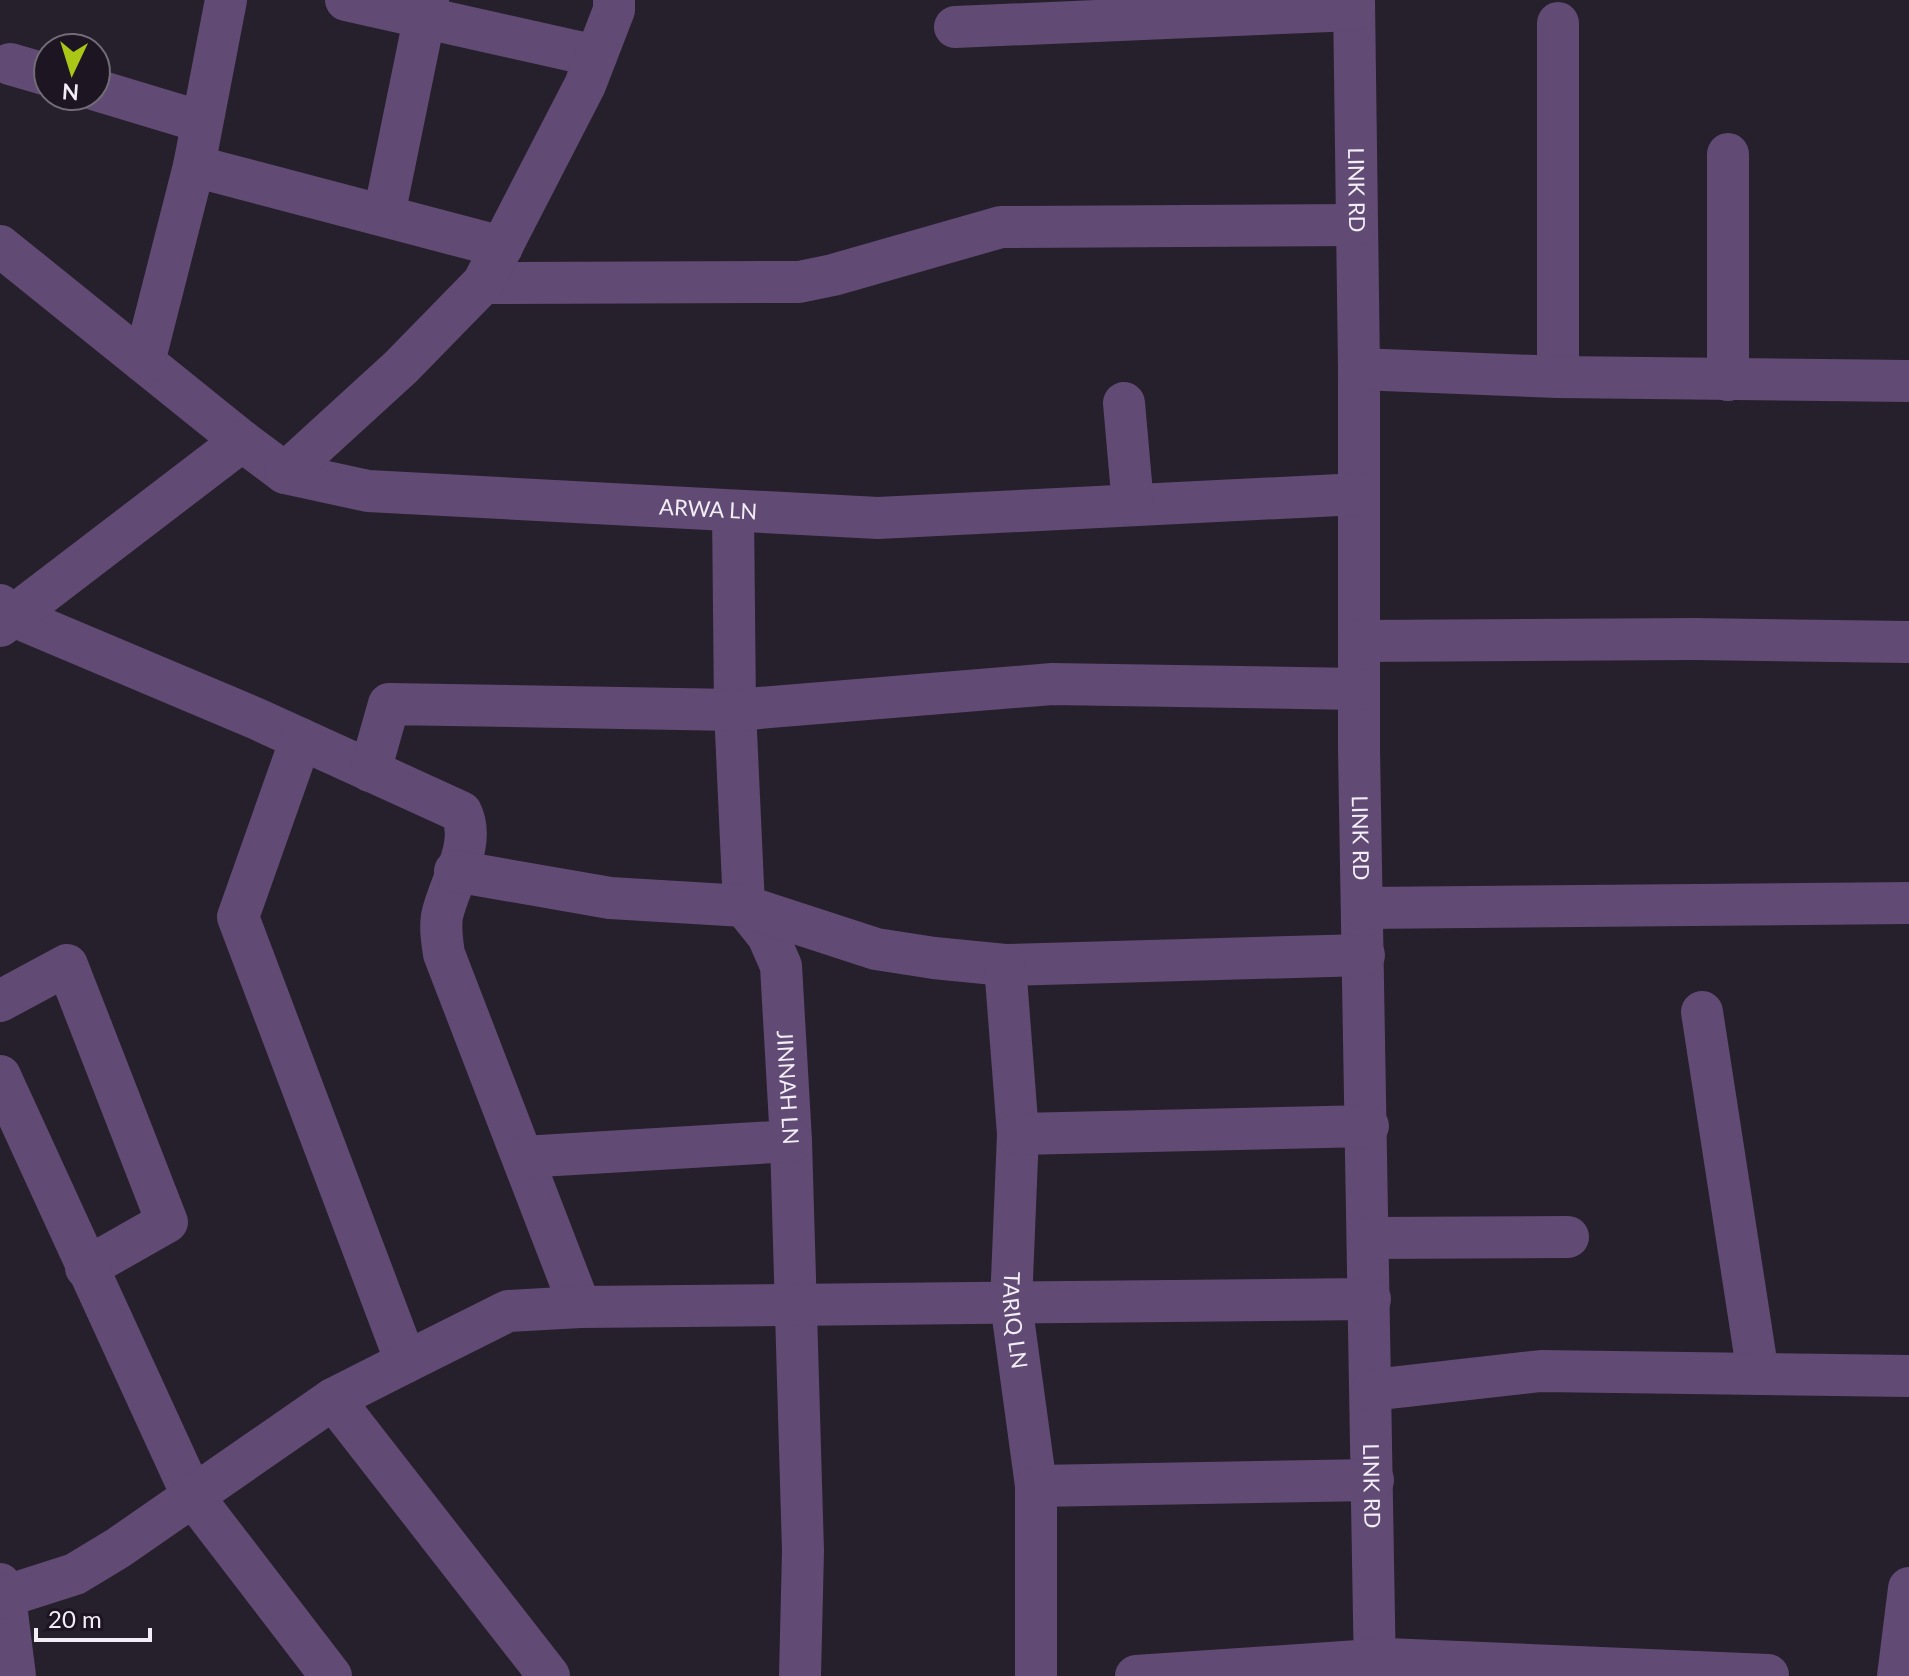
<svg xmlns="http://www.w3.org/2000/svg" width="1909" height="1676" font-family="Lato,sans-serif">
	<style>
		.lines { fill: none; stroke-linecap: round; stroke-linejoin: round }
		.street { stroke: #614a73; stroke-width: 42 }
		.labels { text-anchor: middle; stroke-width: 6; stroke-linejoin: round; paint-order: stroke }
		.street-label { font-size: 22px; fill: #f2edf6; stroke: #1d1622 }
	</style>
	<rect width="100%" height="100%" fill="#261f2c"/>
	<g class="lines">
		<!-- street -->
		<g class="street">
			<path d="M346,0L596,56"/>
			<path id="s1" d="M1354,0L1359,369V750L1375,1676"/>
			<path d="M1558,23V377"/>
			<path d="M955,27L1354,10"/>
			<path d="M10,64L48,75"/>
			<path d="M96,90L202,122"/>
			<path d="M194,166L502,247"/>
			<path d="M384,215L428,0"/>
			<path id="s2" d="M0,246L242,441L285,473L368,491L878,518L1359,494"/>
			<path d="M483,283L799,282L833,275L1001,227L1357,225"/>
			<path d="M144,362L194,166L226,0"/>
			<path d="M1359,369L1558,377L1909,381"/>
			<path d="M1728,380V154"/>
			<path d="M1124,403L1133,505"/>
			<path d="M285,473L401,367L483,283L585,85L614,10V0"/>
			<path id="s3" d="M733,511L735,710L744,906L768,936L781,966L791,1141L803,1551L800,1676"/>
			<path d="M0,605L13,616L257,719L461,812C477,844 449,883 442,916C440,929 442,940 444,954L580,1307"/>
			<path d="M0,626L242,441"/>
			<path d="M1360,641L1695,639L1909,642"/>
			<path d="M301,739L238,917L406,1362"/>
			<path d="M370,771L389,704L735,710L1052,684L1359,689"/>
			<path d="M455,871L610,898L744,906L876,949L934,958L1005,965L1364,955"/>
			<path d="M1363,908L1909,903"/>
			<path id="s4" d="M1005,965L1018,1134L1011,1303L1036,1486V1676"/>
			<path d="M0,1001L67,965L167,1222L86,1268"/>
			<path d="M1702,1012L1758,1374"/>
			<path d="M0,1076L192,1495L331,1676"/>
			<path d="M1018,1134L1368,1126"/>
			<path d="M523,1157L791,1141"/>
			<path d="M1369,1238L1568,1237"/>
			<path d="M1372,1390L1541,1371L1909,1376"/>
			<path d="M333,1399L549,1676"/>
			<path d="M1036,1486L1373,1480"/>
			<path d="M0,1584L5,1597L15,1676"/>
			<path d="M0,1598L75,1574L118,1548L333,1399L406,1362L508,1311L580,1307L1370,1299"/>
			<path d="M1136,1676L1387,1659L1768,1675"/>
			<path d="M1898,1676L1909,1588"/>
		</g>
	</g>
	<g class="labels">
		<!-- street labels -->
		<g class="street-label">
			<text dy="8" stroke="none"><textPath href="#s1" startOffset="190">LINK RD</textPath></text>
			<text dy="8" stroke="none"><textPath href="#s2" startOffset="790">ARWA LN</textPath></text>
			<text dy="8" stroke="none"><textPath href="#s1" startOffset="838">LINK RD</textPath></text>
			<text dy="8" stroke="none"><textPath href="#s3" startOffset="588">JINNAH LN</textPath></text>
			<text dy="8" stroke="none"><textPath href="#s4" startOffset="356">TARIQ LN</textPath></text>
			<text dy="8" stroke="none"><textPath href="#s1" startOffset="1486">LINK RD</textPath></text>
		</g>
	</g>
	<!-- north arrow -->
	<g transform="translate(72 72) rotate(184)"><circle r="38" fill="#1d1622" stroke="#726c77" stroke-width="2"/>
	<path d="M0-6L14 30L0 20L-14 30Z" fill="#aac717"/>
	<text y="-12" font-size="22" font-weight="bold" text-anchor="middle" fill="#f2edf6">N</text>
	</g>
	<!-- scale -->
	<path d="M36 1628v12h114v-12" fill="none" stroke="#f2edf6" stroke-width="4"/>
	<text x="48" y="1628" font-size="24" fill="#f2edf6" stroke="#1d1622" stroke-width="6" paint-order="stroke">20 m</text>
</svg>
